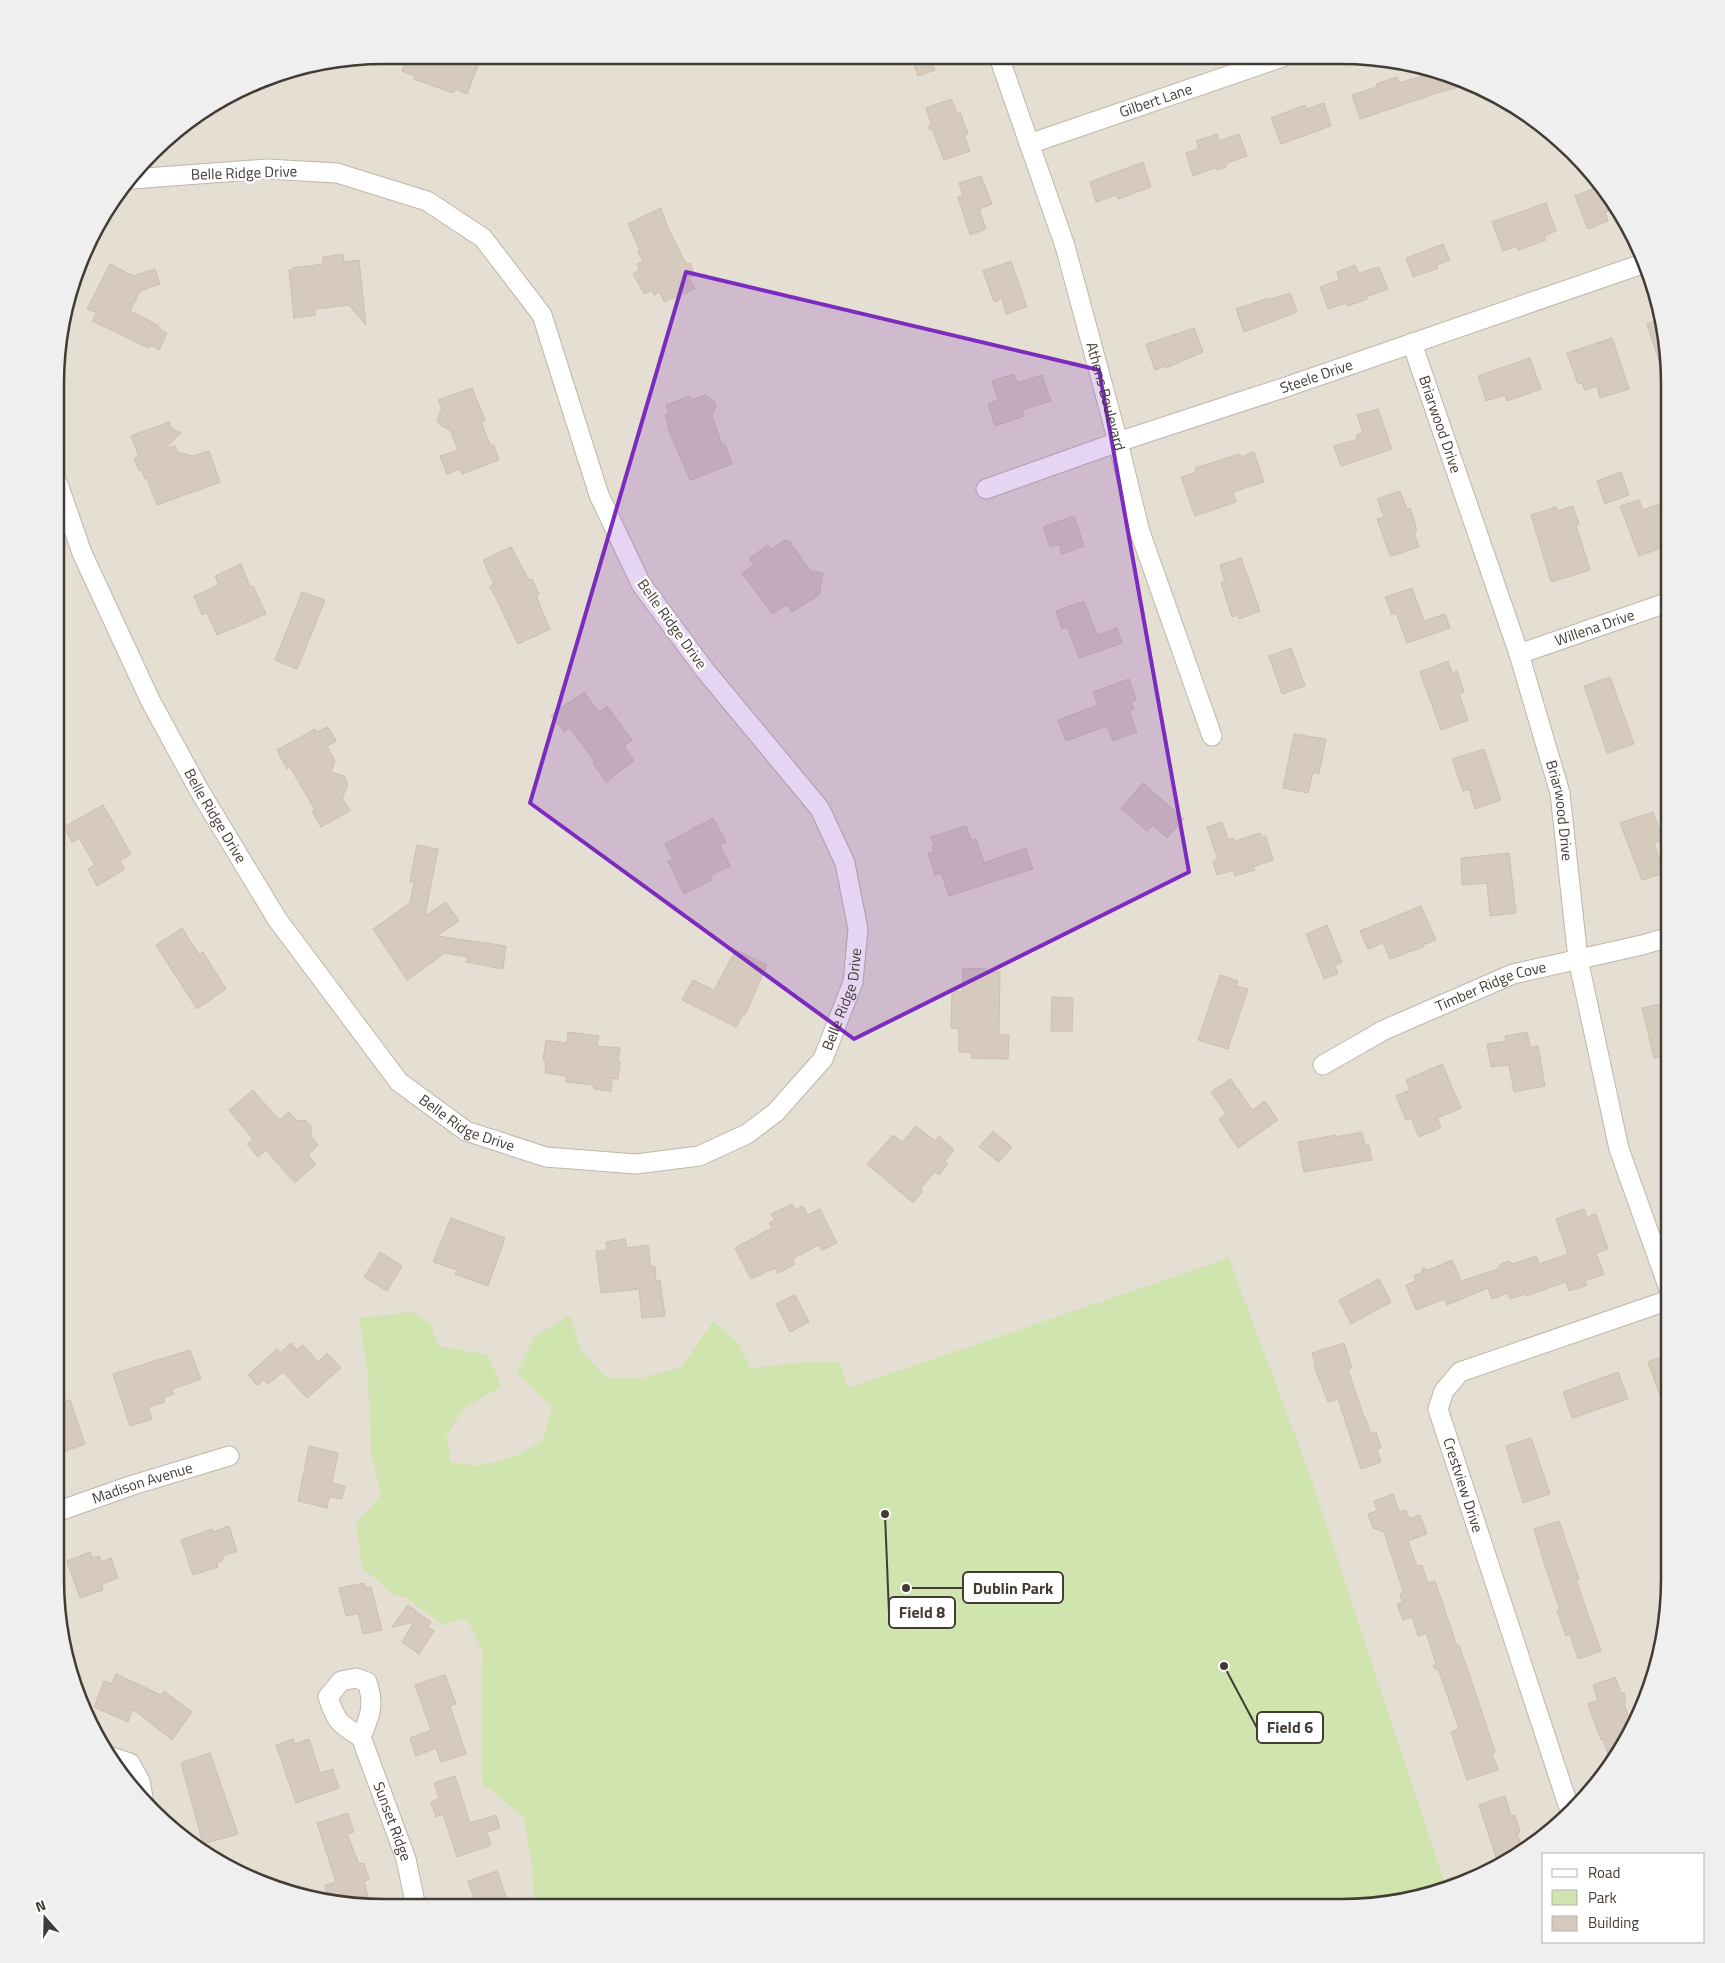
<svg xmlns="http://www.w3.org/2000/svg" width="1725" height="1963" font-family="'Titillium Web',sans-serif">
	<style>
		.residential { fill: #e5ded3 }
		.green { fill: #cfe4ae }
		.building { fill: #d5cabd; stroke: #cdbfae }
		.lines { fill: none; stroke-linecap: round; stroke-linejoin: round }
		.minor-casing { stroke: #bfb6aa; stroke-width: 21 }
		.minor { stroke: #fff; stroke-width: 19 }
		.marked { fill: #7b2cbf; fill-opacity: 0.2; stroke: #7b2cbf; stroke-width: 4; stroke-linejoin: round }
		.labels { text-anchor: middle; stroke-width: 5; stroke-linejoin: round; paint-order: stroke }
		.street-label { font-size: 15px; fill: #433c34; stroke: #fff }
		.rim { fill: none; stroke: #433c34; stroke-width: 2.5 }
		.leader { fill: none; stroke: #433c34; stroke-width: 2 }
		.callout-dot { fill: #433c34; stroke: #fff; stroke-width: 2 }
		.callout { fill: #fff; stroke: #433c34; stroke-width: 2 }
		.callout-label { font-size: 16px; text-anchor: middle; font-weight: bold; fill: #433c34 }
	</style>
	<rect width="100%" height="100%" fill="#f1ece4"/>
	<!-- residential -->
	<path class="residential" d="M383,55L1384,58L1448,73L1524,110L1574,151L1615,201L1653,278L1669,362V1601L1659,1665L1626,1744L1574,1812L1524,1853L1447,1891L562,1907H362L298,1897L219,1864L151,1812L110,1762L72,1685L56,1601L58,340L72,278L99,219L167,136L219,99L277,73Z"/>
	<!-- green -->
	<path class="green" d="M1229,1258L1312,1481L1447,1891L1363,1907H535L532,1867L524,1817L482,1783L481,1680L483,1651L465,1618L443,1625L407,1598L392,1594L362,1567L356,1523L381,1495L371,1454L368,1375L359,1318L412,1312L429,1322L439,1346L488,1355L501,1386L464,1408L446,1437L451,1462L479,1466L515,1456L543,1440L552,1406L517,1373L534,1337L570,1315L580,1349L605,1377L641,1378L682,1367L713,1321L737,1342L751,1368L806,1362H839L848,1388Z"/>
	<!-- building -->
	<path class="building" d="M408,55H453L479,63L467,94L456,89L453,93L414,79L415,76L402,71Z
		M911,56L930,57L935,70L918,76Z
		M1439,71L1448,73L1471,84L1443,91L1360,119L1352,95L1377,87L1376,84L1397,77L1399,83Z
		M951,99L957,113L960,112L968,134L964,135L970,151L944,160L933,131L928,128L931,123L926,108Z
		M1324,103L1331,126L1281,144L1271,118L1305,105L1307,109Z
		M1217,134L1219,141L1239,134L1247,156L1227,163L1226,167L1218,170L1214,168L1193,176L1186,153L1199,149L1196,141Z
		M1143,162L1151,187L1118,199L1117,195L1096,202L1090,182Z
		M981,176L992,204L979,209L986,229L970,235L958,197L963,195L959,183Z
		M1602,185L1618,207L1605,212L1608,221L1588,229L1575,196Z
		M1546,203L1556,231L1544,236L1546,240L1518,250L1517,246L1503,251L1492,222Z
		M661,208L668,228L686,264L690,263L695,276L689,278L695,289L664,302L660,292L654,295L652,290L644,294L633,274L639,270L637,264L643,261L638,251L640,250L628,224Z
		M1443,244L1450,260L1436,265L1438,268L1413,277L1406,258Z
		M343,254L344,262L359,260L366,325L349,305L315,309V315L294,318L289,270H293V268L323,264V257Z
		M1011,261L1027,307L1006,314L1002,299L994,302L983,271Z
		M110,264L133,276L155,269L160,284L140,291L130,311L159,326L158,328L167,333L159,350L151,345L149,348L92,321L97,313L87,309Z
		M1355,265L1359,273L1379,267L1388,289L1366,297L1367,299L1348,306L1346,303L1328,309L1320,287L1339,280L1337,272Z
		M1290,293L1297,312L1244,332L1236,309L1268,298L1269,300Z
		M1661,319L1669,362V365L1661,367L1647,324Z
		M1194,328L1203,352L1166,368L1165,366L1155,370L1146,344Z
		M1612,338L1629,389L1600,398L1597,386L1585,390L1582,383L1578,384L1567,353Z
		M1530,358L1541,389L1507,401L1505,395L1486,401L1478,376Z
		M1014,374L1017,383L1042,375L1051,401L1022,410L1024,416L995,426L988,404L998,400L992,381Z
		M472,388L485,420L481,422L491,446L494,445L499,460L462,474L460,469L447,474L440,456L458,450L450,430L440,425L437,419L442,409L438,400Z
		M705,395L714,401L716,406L712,416L722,445L725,444L732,464L690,480L667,426H669L665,415L669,414L666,405L690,396L692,400Z
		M1378,409L1392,449L1341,466L1334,446L1358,439L1356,435L1363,433L1357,415Z
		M169,422L171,428L181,433L164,449L175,446L177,452L193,456L209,451L220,482L157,505L147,478L145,479L142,470L139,471L134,458L139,457L131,436Z
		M1254,452L1264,482L1233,492L1236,502L1195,516L1181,477L1196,472L1195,468L1240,454L1241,457Z
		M1621,472L1629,495L1605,504L1597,481Z
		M1400,491L1407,509L1410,508L1417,530L1414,532L1419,547L1392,556L1390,555L1377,519L1384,517L1377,499Z
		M1639,500L1643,510L1669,500V545L1639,556L1620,506Z
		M1573,506L1579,524L1576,525L1590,570L1551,582L1531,515L1556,507L1558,511Z
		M1074,516L1084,546L1062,554L1059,544L1050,547L1043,527Z
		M784,540L790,542L810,571L823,573L819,595L792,612L787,605L772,614L742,573L754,565L750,558L768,545L772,549Z
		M511,547L529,580L532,579L539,594L536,596L550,629L518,644L490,586L494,584L483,560Z
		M1241,558L1260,611L1239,619L1238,615L1232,617L1221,583L1225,582L1220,565Z
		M241,564L250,587L253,586L266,614L217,635L207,613L202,615L194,596L219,585L215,576Z
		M1412,588L1424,621L1445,614L1450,628L1407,643L1396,613L1392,615L1385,597Z
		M302,592L325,600L297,669L275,660Z
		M1084,601L1097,635L1117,628L1122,643L1079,658L1067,627L1062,629L1056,611Z
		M1291,648L1305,686L1282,694L1269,656Z
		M1448,661L1452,673L1457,671L1464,692L1459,694L1468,720L1441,730L1420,672Z
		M1610,677L1634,744L1607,753L1584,686Z
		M1129,679L1136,700L1131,701L1134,709L1129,711L1137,732L1113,741L1107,726L1066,741L1058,720L1098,705L1093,692Z
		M584,692L599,712L607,706L632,740L624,746L634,761L606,782L593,763L595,762L570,728L564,732L551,715Z
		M328,727L336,741L327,746L335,761L331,772L344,776L348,785L342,798L350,811L321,827L312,811L315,810L290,767L287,769L277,750L315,729L317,732Z
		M1294,734L1326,739L1319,774L1313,772L1308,793L1283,788Z
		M1484,749L1501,800L1475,809L1469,789L1463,791L1452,759Z
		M1143,783L1184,819L1167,838L1153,825L1147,831L1121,808Z
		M103,805L131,854L120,861L125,869L97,886L88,869L95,865L79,838L72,842L64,827Z
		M1653,812L1663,840L1654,843L1664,873L1642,880L1620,823Z
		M713,818L726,842L720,845L730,866L710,876L712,880L684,894L668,861L673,859L665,844Z
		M1222,822L1228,840L1233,838L1235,841L1260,833L1262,837H1266L1273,860L1253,867L1255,870L1235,876L1233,870L1217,875L1213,862L1218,860L1207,827Z
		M966,826L971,840L976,839L984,863L1026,848L1033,869L949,896L941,873L935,875L928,854L933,852L932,847L934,846L931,837Z
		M417,845L438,849L425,916L446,902L459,921L437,936L506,946L503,969L466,962L468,957L445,953L407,980L373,929L410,903L414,882H410Z
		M1509,853L1516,913L1490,916L1487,883L1462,885L1461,858Z
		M1421,906L1436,940L1423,945V947L1390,959L1383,943L1368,949L1360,931Z
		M1327,925L1342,962L1335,966L1338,973L1324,979L1306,934Z
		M182,928L199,955L203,952L226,989L197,1009L156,945Z
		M736,950L767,965L745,1015L743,1014L736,1027L682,1000L693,980L714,990Z
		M963,968L987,969V972H1000L999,1035H1009L1008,1059L971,1058V1052H959V1029L951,1028L952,991L962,992Z
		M1220,975L1238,981L1236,986L1248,989L1228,1049L1198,1040Z
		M1052,997L1073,998L1072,1031H1051Z
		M1669,1002V1054L1654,1058L1642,1008Z
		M568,1032L599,1036L597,1046L620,1048L618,1062H620L618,1079L612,1078L611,1091L594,1089V1085L566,1082V1076L545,1073L546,1061L543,1060L546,1040L567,1043Z
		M1527,1032L1530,1046L1532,1047L1538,1046L1545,1086L1514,1092L1509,1065L1491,1067L1487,1044L1506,1041L1505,1036Z
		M1442,1064L1461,1108L1437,1118L1441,1128L1419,1137L1411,1118L1406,1120L1396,1096L1410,1090L1406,1080Z
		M1231,1079L1252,1110L1265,1101L1278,1120L1238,1148L1219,1119L1226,1114L1211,1092Z
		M253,1090L279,1120L289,1112L297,1121L305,1120L311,1126V1136L318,1145L308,1155L316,1164L295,1183L266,1150L258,1157L247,1144L253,1139L229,1110Z
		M916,1126L935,1141L939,1136L954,1150L945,1161L948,1164L939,1175L935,1172L921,1188L922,1192L913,1203L867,1164L893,1135L902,1142Z
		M993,1131L1012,1147L999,1162L979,1147Z
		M1362,1132L1365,1146L1369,1145L1372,1160L1304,1172L1298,1142L1336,1135V1137Z
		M792,1204L795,1210L803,1206L807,1215L820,1209L837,1243L822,1250L819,1245L792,1259L795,1264L778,1273L775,1268L751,1279L735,1248L772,1228L769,1223L775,1220L771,1214Z
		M1584,1209L1587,1217L1596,1214L1608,1249L1596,1253L1604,1274L1585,1281L1587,1285L1569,1291L1566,1282L1526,1296L1525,1294L1510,1299L1508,1293L1492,1299L1488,1288L1447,1305L1444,1299L1416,1310L1406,1285L1416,1281L1414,1276L1421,1273L1423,1268L1428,1270L1452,1260L1461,1281L1498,1269L1501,1264L1508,1261L1513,1264L1536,1256L1539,1264L1568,1254L1556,1219Z
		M451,1218L505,1238L488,1286L455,1274L457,1270L433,1262Z
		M625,1239L627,1248L648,1245L651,1267L655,1266L656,1281L660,1280L665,1316L642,1318L639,1289L601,1293L596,1251L607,1250L606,1242Z
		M380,1252L402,1266L387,1291L364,1277Z
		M1379,1279L1391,1302L1351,1324L1339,1300Z
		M795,1295L809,1322L790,1332L776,1304Z
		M291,1343L297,1350L303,1345L318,1362L327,1353L341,1368L307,1398L283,1372L268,1384L264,1380L257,1385L248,1375L277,1349L280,1353Z
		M1344,1343L1352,1368L1348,1370L1364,1417H1365L1371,1434L1376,1432L1381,1448L1377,1449L1381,1462L1361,1469L1338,1399L1328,1402L1314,1366H1316L1312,1353Z
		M190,1350L201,1379L172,1389L174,1394L163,1398L165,1402L148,1407L152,1419L130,1426L113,1374Z
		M1669,1355V1415H1667L1648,1362Z
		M1618,1372L1628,1399L1572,1418L1563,1392Z
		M70,1400L85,1444L63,1452L61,1445L56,1447V1404Z
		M1531,1438L1550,1494L1523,1503L1506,1446Z
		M309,1446L338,1453L332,1483L345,1486L342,1499L329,1497L327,1508L298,1501Z
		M1393,1494L1399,1512L1406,1510L1409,1519L1420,1515L1427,1534L1408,1541L1417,1566L1422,1565L1428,1583L1435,1581L1457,1646L1459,1645L1477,1697L1495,1752L1492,1753L1498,1770L1467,1780L1451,1732L1459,1729L1439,1671L1433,1667L1436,1663L1426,1633L1418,1636L1412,1617L1403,1620L1397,1604L1403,1602L1400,1595L1403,1591L1384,1532L1373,1528L1368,1514L1377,1511L1374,1501Z
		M1559,1521L1579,1579L1576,1580L1601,1651L1578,1659L1570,1634L1566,1636L1557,1610L1560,1609L1545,1566L1534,1529Z
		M229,1526L237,1551L222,1556L223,1560L217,1563L218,1567L193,1575L181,1540L212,1529L213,1532Z
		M90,1552L92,1558L99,1556L101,1562L111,1558L118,1578L102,1584L103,1590L80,1598L67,1561Z
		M364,1583L366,1588L371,1587L382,1630L363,1634L358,1613L346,1616L339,1588Z
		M408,1605L431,1622L428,1627L434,1631L419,1654L402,1642L414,1622L392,1627Z
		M116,1674L161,1695L164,1691L192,1712L172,1740L133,1709L128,1722L94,1707L104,1681L111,1684Z
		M445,1675L456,1704L450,1706L466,1754L441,1762L436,1748L416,1756L410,1738L431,1730L415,1685Z
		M1615,1677L1621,1693H1624L1626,1701L1624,1704L1633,1728L1626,1744L1611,1763L1603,1739L1601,1740L1588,1704L1598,1700L1593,1685Z
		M293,1739L295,1744L309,1739L320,1773L333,1769L339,1788L296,1803L276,1745Z
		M210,1753L238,1834L203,1844L181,1763Z
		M455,1776L470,1823L496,1815L500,1828L487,1832L491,1845L457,1857L443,1814L436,1817L431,1802L439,1798L434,1783Z
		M1505,1796L1511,1816L1515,1815L1520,1832L1517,1833L1524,1853L1498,1863L1479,1805Z
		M348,1813L354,1832L347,1834L359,1864L364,1863L369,1880L364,1881L369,1901L351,1906L328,1902L325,1885L336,1882L317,1823Z
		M497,1871L508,1902L493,1907H477L468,1881Z"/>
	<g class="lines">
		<!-- minor casing -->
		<g class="minor-casing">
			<g id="minor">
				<path id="s1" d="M999,57L1065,246L1118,442L1140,532L1212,736"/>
				<path id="s2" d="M1029,144L1283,57"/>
				<path id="s3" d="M1412,343L1519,654L1560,793L1578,959L1619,1149L1669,1289"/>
				<path id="s4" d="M58,484L82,553L150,700L199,790L277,919L399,1082L466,1131L546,1157L636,1164L699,1156L747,1134L776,1112L823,1059L853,982L858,929L845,863L820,809L704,669L641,584L599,495L542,315L483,238L427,201L337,173L267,169L132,179"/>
				<path id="s5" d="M986,489L1118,442L1283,388L1645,263"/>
				<path id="s6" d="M1519,654L1669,602"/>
				<path id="s7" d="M1323,1065L1384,1030L1513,974L1642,945L1669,937"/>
				<path id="s8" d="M56,1512L133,1485L229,1456"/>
				<path d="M356,1678L367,1682C375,1705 370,1716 361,1737C339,1724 336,1721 328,1697L341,1681Z"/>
				<path id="s9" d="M361,1737L406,1859L416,1907"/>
				<path d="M108,1756L130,1763L140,1781L144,1803"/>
				<path d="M1571,1814L1438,1409L1444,1391L1460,1372L1669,1300"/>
			</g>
		</g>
		<!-- minor -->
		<use href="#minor" class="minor"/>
	</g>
	<!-- marked area -->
	<path class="marked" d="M686,272L1099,370L1189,872L854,1039L530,803Z"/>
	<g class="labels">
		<!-- street labels -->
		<g class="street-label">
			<text dy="5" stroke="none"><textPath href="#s2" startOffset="134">Gilbert Lane</textPath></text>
			<text transform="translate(244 173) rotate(-2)" y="5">Belle Ridge Drive</text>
			<text dy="5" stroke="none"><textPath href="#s5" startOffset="349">Steele Drive</textPath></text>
			<text dy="5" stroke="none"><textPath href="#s1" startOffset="356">Athens Boulevard</textPath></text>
			<text dy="5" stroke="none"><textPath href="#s3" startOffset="86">Briarwood Drive</textPath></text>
			<text transform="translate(672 624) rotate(54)" y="5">Belle Ridge Drive</text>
			<text dy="5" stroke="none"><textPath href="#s6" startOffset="80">Willena Drive</textPath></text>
			<text dy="5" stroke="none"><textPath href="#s3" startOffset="491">Briarwood Drive</textPath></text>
			<text dy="5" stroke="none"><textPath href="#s4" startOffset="368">Belle Ridge Drive</textPath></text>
			<text dy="5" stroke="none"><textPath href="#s7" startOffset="186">Timber Ridge Cove</textPath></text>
			<text dy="5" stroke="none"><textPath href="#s4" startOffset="1236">Belle Ridge Drive</textPath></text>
			<text dy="5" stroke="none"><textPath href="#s4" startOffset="772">Belle Ridge Drive</textPath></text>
			<text dy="5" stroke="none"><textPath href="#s8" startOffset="91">Madison Avenue</textPath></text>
			<text transform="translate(1463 1485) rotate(72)" y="5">Crestview Drive</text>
			<text dy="5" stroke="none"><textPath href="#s9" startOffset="90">Sunset Ridge</textPath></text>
		</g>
	</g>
	<!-- crop -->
	<path d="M0 0H1725V1963H0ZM384 64H1341A320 320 0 0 1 1661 384V1579A320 320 0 0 1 1341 1899H384A320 320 0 0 1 64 1579V384A320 320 0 0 1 384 64Z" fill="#f0efef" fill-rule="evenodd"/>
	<path class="rim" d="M384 64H1341A320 320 0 0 1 1661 384V1579A320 320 0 0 1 1341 1899H384A320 320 0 0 1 64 1579V384A320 320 0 0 1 384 64Z"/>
	<!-- callouts -->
	<path class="leader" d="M906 1588L963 1588M885 1514L889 1613M1224 1666L1257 1728"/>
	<g class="callout-dot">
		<circle cx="906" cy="1588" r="5"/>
		<circle cx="885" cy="1514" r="5"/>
		<circle cx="1224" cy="1666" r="5"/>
	</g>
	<g class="callout">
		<rect x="963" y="1572" width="100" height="31" rx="5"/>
		<rect x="889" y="1597" width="66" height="31" rx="5"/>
		<rect x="1257" y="1712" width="66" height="31" rx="5"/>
	</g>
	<g class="callout-label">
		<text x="1013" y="1594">Dublin Park</text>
		<text x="922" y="1618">Field 8</text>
		<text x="1290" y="1733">Field 6</text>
	</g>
	<!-- legend -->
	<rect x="1542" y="1853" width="162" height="90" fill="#ffffff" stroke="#b4b1ae"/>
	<rect x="1552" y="1869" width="25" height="8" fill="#ffffff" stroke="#b4b1ae"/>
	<text x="1588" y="1878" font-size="15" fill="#433c34">Road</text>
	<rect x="1552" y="1890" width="25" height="15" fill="#cfe4ae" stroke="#b4b1ae"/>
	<text x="1588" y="1903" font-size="15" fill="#433c34">Park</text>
	<rect x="1552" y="1916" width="25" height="15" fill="#d5cabd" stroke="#b4b1ae"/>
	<text x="1588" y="1928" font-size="15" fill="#433c34">Building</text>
	<!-- north arrow -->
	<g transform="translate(45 1918) rotate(340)" stroke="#ffffff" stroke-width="4" paint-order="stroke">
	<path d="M0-4L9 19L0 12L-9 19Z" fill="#433c34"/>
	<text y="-8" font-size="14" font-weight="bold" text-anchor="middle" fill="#433c34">N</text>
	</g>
</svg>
